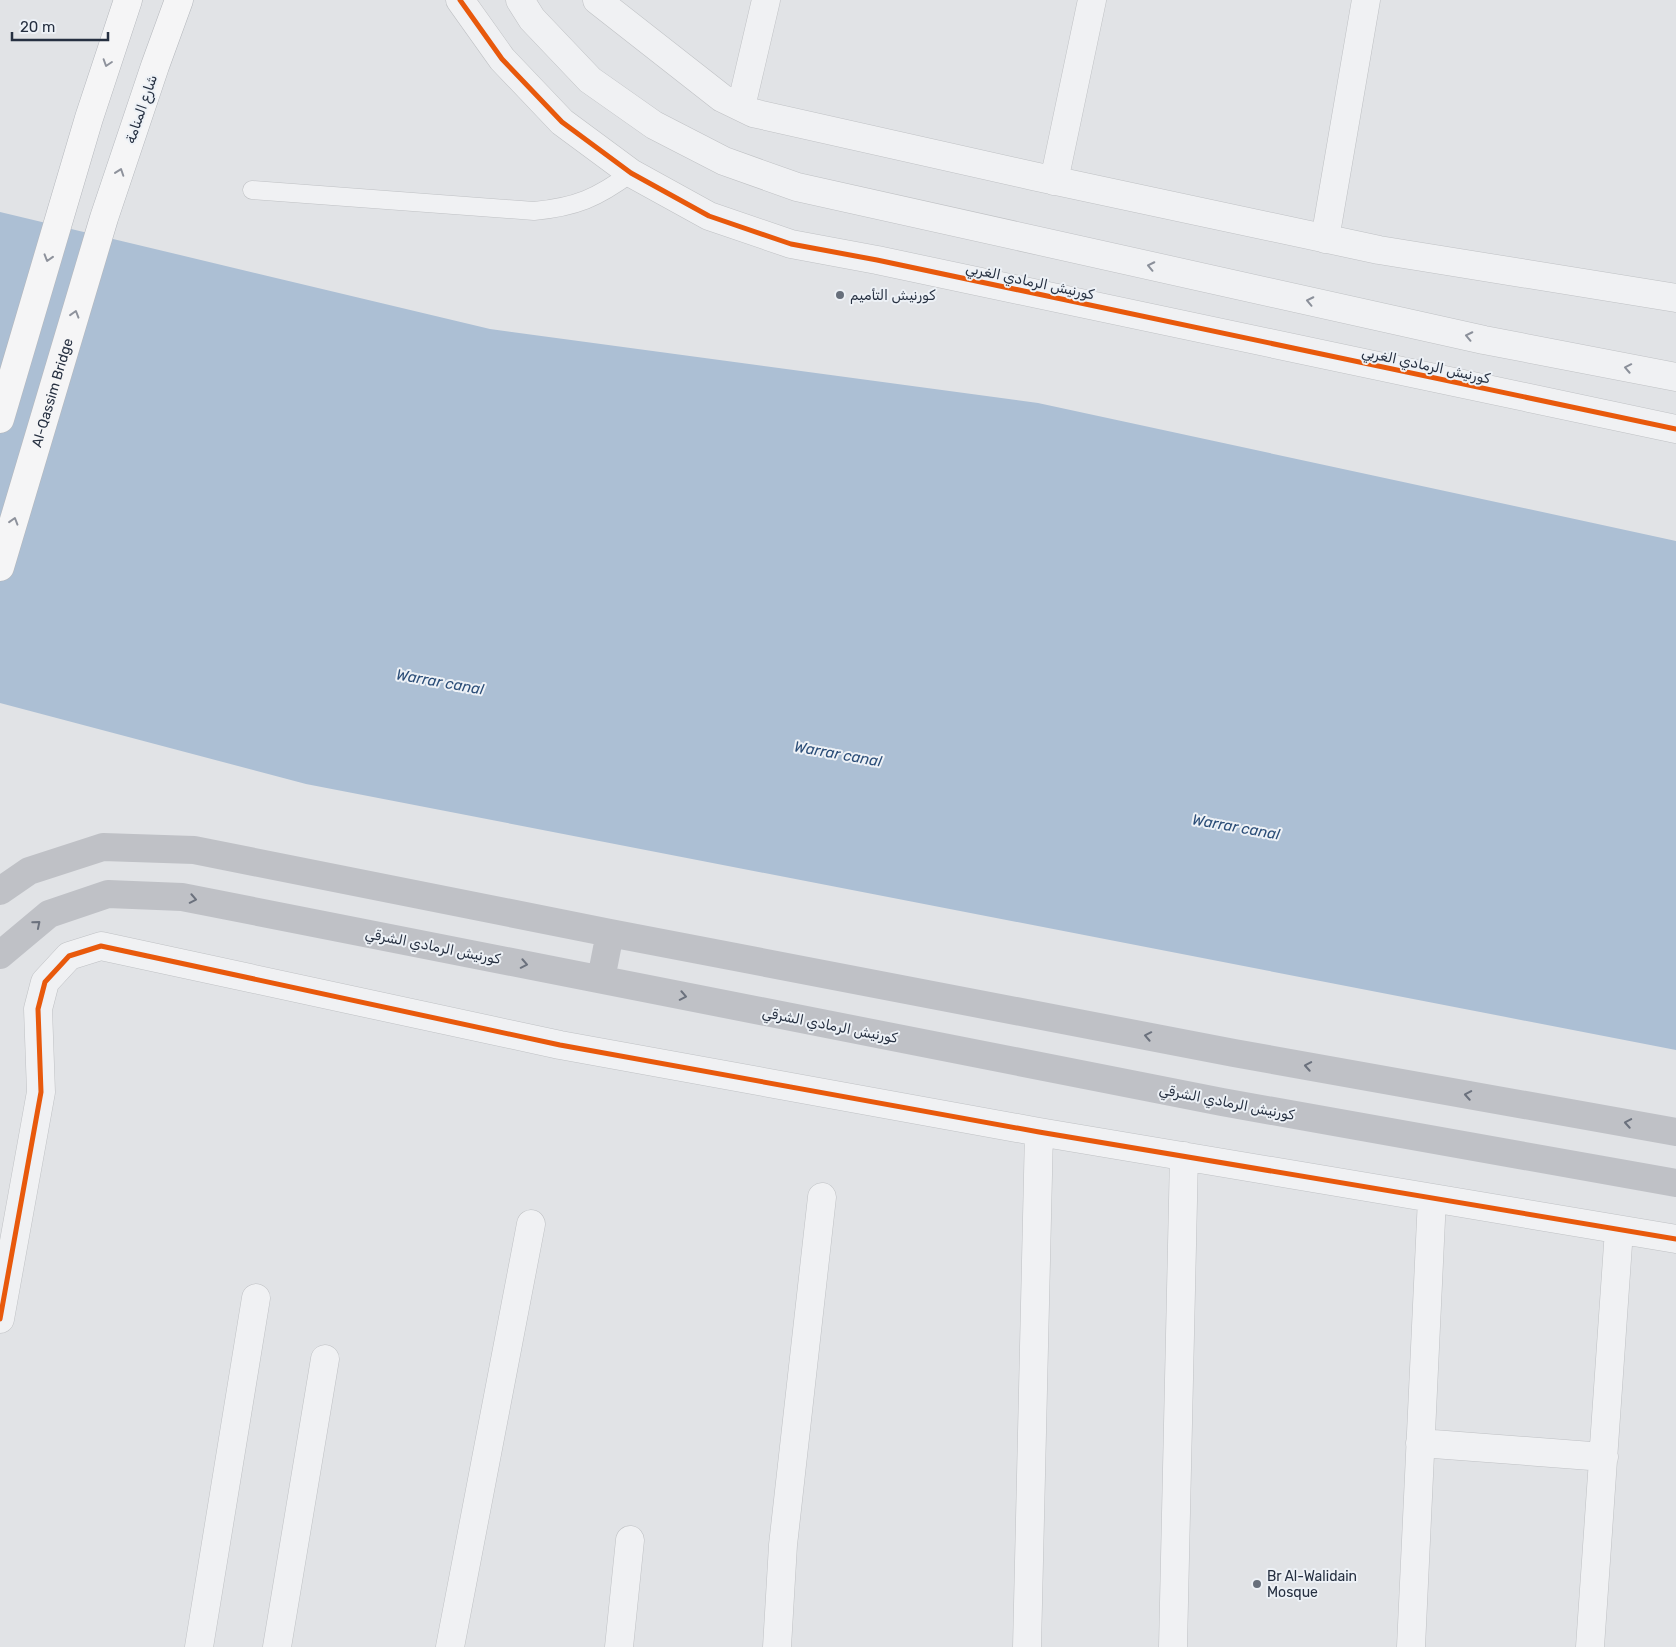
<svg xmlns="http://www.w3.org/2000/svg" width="1676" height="1647" font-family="Rubik,Vazirmatn,sans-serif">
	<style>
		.water { fill: #acbfd4 }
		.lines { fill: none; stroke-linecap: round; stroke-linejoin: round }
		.lane-casing { stroke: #bfc1c4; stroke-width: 19 }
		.street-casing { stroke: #bfc1c4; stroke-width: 29 }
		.highway-casing { stroke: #b3b6bb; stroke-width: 29 }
		.lane { stroke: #f0f1f3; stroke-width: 18 }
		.street { stroke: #f0f1f3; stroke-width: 28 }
		.secondary { stroke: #bfc1c6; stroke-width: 28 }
		.highway { stroke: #f5f5f6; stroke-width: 28 }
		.cycleway-casing { stroke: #edf1f6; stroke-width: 8 }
		.cycleway { stroke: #e8590c; stroke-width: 5 }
		.oneway { stroke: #8e929c }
		.oneway2 { stroke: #8b909a }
		.oneway3 { stroke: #6b717d }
		.poi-dot { fill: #676f7b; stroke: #edf1f6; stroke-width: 2 }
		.labels { text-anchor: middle; stroke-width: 4; stroke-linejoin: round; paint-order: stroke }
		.street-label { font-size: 14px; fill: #263041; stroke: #edf1f6 }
		.poi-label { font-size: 14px; fill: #263041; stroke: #edf1f6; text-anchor: start }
		.water-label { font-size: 15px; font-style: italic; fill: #2c4e78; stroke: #edf1f6 }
	</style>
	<rect width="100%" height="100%" fill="#e1e3e6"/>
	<!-- water -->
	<path class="water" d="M0,212L490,329L1038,403L1676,541V1050L306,784L0,703Z"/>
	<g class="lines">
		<!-- lane casing -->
		<g class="lane-casing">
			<path id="lane" d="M252,190L534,211C576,207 597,198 631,173"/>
		</g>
		<!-- street casing -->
		<g class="street-casing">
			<path id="street" d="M460,0L502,59L562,122L631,173L709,216L791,244L877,260L1676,429
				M520,0L532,19L590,80L654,125L724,161L797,187L1484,340L1676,377
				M597,0L722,98L753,113L1033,176L1379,250L1676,298
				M741,107L766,0
				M1054,181L1092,0
				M1325,239L1366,0
				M0,1319L41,1092L38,1009L45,982L69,956L101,946L560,1045L1039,1132L1676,1239
				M1420,1443L1604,1457
				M199,1647L256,1298
				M277,1647L325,1359
				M450,1647L531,1224
				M619,1647L630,1540
				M777,1647L783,1545L822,1197
				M1027,1647L1039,1132
				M1173,1647L1184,1156
				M1411,1647L1432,1198
				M1590,1647L1619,1230"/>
		</g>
		<!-- highway casing -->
		<g class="highway-casing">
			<g id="highway">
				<path d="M0,419L89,118L128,0"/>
				<path id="s1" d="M0,567L104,218L155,66L179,0"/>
			</g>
		</g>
		<!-- lane -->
		<use href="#lane" class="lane"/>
		<!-- street -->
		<use href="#street" class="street"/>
		<!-- secondary -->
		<path class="secondary" d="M0,891L29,871L103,847L194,850L610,933L1234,1053L1676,1132
			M0,955L49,914L108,894L182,897L1222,1102L1676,1183
			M601,979L610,933"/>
		<!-- highway -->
		<use href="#highway" class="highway"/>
		<!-- cycleway casing -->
		<g class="cycleway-casing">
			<path id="cycleway" d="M460,0L502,59L562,122L631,173L709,216L791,244L877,260L1676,429
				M0,1319L41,1092L38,1009L45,982L69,956L101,946L560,1045L1039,1132L1676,1239"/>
		</g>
		<!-- cycleway -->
		<use href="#cycleway" class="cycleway"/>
	</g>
	<!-- one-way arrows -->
	<defs><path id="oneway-chevron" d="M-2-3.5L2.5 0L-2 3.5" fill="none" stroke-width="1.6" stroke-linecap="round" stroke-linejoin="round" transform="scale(1.25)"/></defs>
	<g class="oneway">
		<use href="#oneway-chevron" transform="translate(107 63) rotate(108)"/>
		<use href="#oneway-chevron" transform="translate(120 172) rotate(-71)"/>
		<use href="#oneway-chevron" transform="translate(48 258) rotate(107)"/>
		<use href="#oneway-chevron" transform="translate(75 314) rotate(-73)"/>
		<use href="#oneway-chevron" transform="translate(14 521) rotate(-73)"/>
	</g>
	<g class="oneway2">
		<use href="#oneway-chevron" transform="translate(1151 266) rotate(-168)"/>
		<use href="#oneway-chevron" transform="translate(1310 301) rotate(-168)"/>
		<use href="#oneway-chevron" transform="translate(1469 336) rotate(-168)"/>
		<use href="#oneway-chevron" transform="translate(1628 368) rotate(-169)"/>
	</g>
	<g class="oneway3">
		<use href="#oneway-chevron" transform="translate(193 899) rotate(11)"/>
		<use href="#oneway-chevron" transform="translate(37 924) rotate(-40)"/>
		<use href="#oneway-chevron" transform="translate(524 964) rotate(11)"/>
		<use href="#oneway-chevron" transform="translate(683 996) rotate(11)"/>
		<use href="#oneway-chevron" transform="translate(1148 1036) rotate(-169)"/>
		<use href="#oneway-chevron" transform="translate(1308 1066) rotate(-170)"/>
		<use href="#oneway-chevron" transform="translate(1468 1095) rotate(-170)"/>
		<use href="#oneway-chevron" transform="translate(1628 1123) rotate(-170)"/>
	</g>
	<!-- markers -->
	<g class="poi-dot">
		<circle cx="840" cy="295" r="5"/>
		<circle cx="1257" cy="1584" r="5"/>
	</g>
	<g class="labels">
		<!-- street labels -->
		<g class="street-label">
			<text transform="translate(141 109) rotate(-71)" y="5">شارع المنامة</text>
			<text transform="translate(1030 281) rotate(12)" y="5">كورنيش الرمادي الغربي</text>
			<text transform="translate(1426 365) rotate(12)" y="5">كورنيش الرمادي الغربي</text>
			<text dy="5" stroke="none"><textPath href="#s1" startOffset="182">Al-Qassim Bridge</textPath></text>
			<text transform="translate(433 946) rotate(11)" y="5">كورنيش الرمادي الشرقي</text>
			<text transform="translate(830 1025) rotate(11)" y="5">كورنيش الرمادي الشرقي</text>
			<text transform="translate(1227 1102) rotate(11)" y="5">كورنيش الرمادي الشرقي</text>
		</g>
		<!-- poi labels -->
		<g class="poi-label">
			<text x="850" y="300">كورنيش التأميم</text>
			<text x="1267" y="1581">Br Al-Walidain<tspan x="1267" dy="16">Mosque</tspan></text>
		</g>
		<!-- water labels -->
		<g class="water-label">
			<text transform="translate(440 682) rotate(10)" y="5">Warrar canal</text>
			<text transform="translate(838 754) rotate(10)" y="5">Warrar canal</text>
			<text transform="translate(1236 827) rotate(10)" y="5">Warrar canal</text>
		</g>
	</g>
	<!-- scale -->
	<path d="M12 32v8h96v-8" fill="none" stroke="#263041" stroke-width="2.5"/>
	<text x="20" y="32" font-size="15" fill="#263041" stroke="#edf1f6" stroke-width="4" paint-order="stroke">20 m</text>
</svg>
